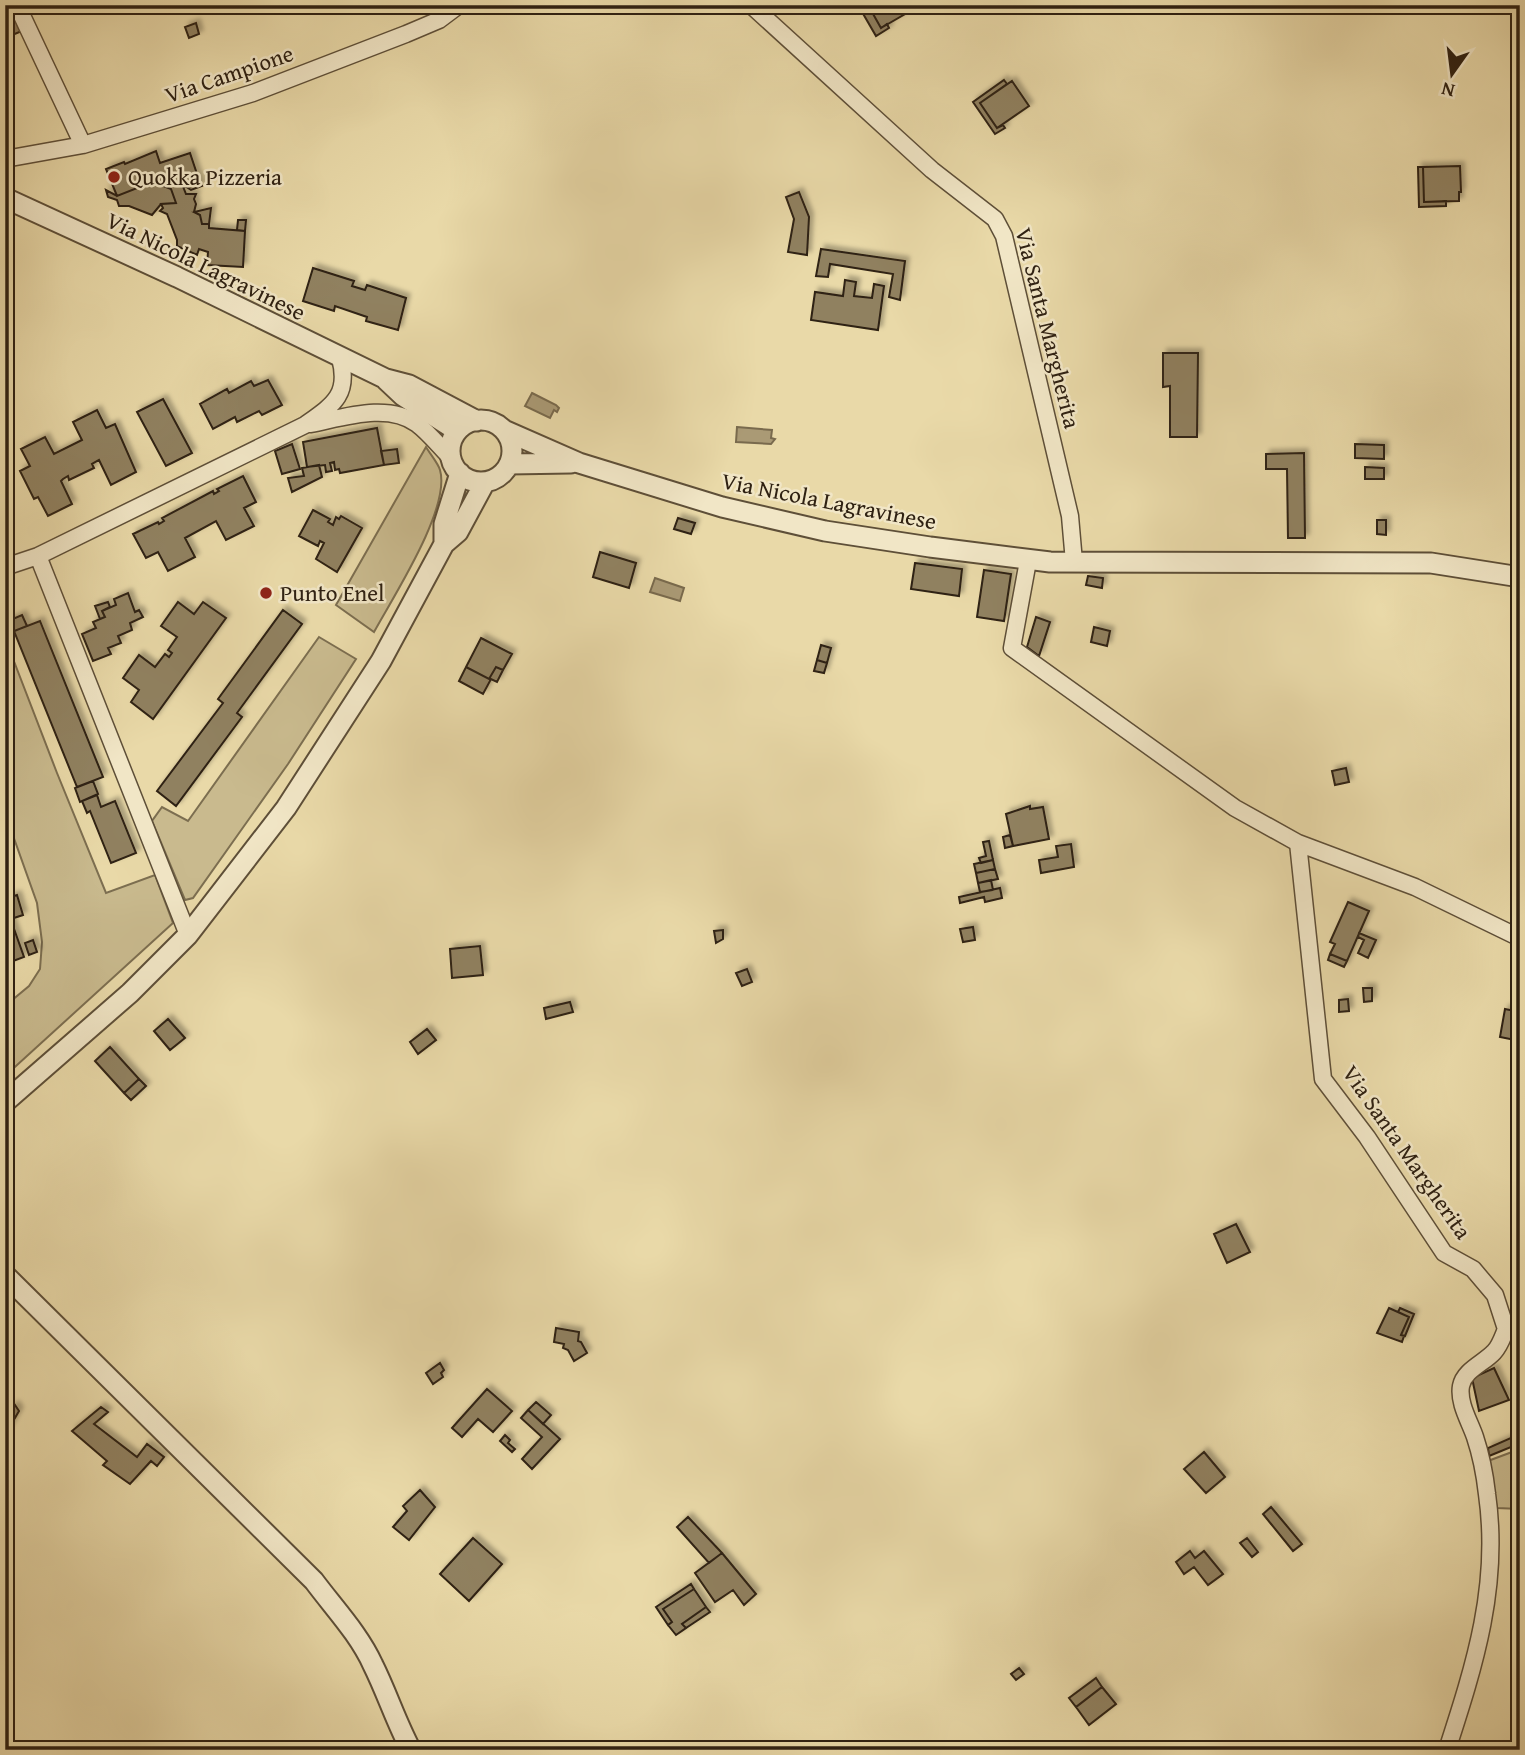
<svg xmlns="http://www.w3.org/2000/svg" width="1525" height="1755" font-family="'Gentium Book Plus',serif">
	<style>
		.green { fill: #c9ba8e; stroke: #7c6e50; stroke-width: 2 }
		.water { fill: #aa9a75; stroke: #796a4d; stroke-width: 2 }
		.building { fill: #908160; stroke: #2f2112; stroke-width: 2; filter: url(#shadow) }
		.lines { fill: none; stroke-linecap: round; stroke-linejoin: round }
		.minor-casing { stroke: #5e4f38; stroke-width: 19 }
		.tertiary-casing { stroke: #5e4f38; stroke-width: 23 }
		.minor { stroke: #f1e6c6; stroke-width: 16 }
		.tertiary { stroke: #f1e6c6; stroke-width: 19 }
		.poi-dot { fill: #8f2418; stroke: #f1e6c6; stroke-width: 2.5 }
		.labels { text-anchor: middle; stroke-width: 5; stroke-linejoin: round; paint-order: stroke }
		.street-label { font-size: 23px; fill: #2f2112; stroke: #f1e6c6 }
		.poi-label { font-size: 23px; fill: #2f2112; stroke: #f1e6c6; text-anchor: start }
	</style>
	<defs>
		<filter id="shadow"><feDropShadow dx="4" dy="-4" stdDeviation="2" flood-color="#0004"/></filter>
	</defs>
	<rect width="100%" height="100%" fill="#e9d9a8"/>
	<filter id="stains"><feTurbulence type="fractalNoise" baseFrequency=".00286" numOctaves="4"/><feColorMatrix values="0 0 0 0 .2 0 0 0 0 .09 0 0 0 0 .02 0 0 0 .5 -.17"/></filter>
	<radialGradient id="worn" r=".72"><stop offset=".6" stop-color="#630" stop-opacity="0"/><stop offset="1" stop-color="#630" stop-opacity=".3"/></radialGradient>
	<!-- green -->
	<path class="green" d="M426,447C430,454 438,463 440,470C451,508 393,597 374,632L336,605Z
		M319,637L356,659L288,764L193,898L185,900L152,821L162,807L188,821Z
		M5,638L57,773L106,893L155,875L173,923L5,1076V1006L29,986L40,969L42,942L37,903L5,813Z
		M1520,1449V1509L1497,1508L1488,1461Z"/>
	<!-- water -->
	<path class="water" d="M532,393L556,405L559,408L557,412L554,410L550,418L525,406Z
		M737,427L772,430L771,438L775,439L771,444L736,442Z
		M655,578L684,588L680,601L650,592Z"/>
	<!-- building -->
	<path class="building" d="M5,5H11L17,19L5,24Z
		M858,5H868L881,28L887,24L889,28L876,36Z
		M868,5H910L912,10L881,28Z
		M17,19L22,31L5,38V24Z
		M196,23L199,34L189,38L185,27Z
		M1004,80L1007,84L980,103L997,128L1003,125L1005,128L995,134L973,102Z
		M1012,81L1029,106L997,128L980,103Z
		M156,151L160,163L190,153L197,174L195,180L182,184L186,194H196L194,199L196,204L194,212L200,215L202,224H209V228L245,231L243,267L207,265L208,252L199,249L197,255L177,246V240L167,214L160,211L163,208L161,204L176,203L171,189L161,185L162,176L149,181L150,183L117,196L106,169L124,162L125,164Z
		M1460,166L1461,192H1459V201L1424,202L1423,167Z
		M1418,167H1423L1424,202L1446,201V206L1419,207Z
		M197,174L202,186L191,190L182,184L195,180Z
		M162,176L161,185L171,189L176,203L161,204L152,215L129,206H119L117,200L108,197L106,190L117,196L150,183L149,181Z
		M799,192L809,217L807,255L788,252L794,219L786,197Z
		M211,208L209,224H202L200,215L194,212Z
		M238,220H246L245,231L237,230Z
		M821,249L905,261L900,300L889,297L893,274L830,264L828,277L816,276Z
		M313,268L354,281L352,286L365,290L367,285L406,298L398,330L366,321L367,317L335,306L334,311L303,301Z
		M845,280L856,282L854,296L872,298L874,284L884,286L878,330L811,320L815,292L843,296Z
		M1163,353H1198L1197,437H1170V386L1163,387Z
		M268,380L282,405L262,415L259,411L237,422L235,417L213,429L200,404L227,389L229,393L251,381L254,386Z
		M163,399L192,453L166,466L137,412Z
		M97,410L106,428L115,424L136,472L111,485L99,460L92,464L94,468L69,480L68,476L63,479L61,481L72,504L48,516L38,497L34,499L20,471L30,466L21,449L45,437L54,454L82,440L73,422Z
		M377,428L384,465L340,473L339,469L335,470L334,462L330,463L332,471L326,472L325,465L307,467L303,442Z
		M292,444L300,469L282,474L275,451Z
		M1355,444L1384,445V459L1355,458Z
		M397,449L399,463L384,465L381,451Z
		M1304,453L1305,538H1288L1287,469H1266V454Z
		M319,465L322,477L292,492L288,478L304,476L302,468Z
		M1365,467L1384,468V479H1365Z
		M243,476L256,502L244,508L254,526L226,540L216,521L185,538L195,557L168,571L158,552L146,558L133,534L158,522L159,524L164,521L162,518L213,491L214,494L219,491L217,489Z
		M313,510L330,519L328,522L333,525L336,517L339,519L341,516L362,528L337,572L316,559L324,543L320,541L318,546L299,536Z
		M678,518L695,523L691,534L674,529Z
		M1377,520H1386V535L1377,534Z
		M600,552L636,563L629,588L593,577Z
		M915,563L962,569L959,596L911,589Z
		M984,570L1011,574L1004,621L977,617Z
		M1088,576L1103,578L1102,588L1086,585Z
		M128,593L135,612L139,610L143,617L130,623L132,630L118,636L121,643L108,648L111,654L93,661L82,634L96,628L93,622L105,617L102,611L116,605L114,599Z
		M108,602L110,607L102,611L105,617L100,619L95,606Z
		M178,602L194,614L203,602L226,618L153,719L131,702L139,690L123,678L139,655L155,667L165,654L169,657L172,653L168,650L177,637L161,626Z
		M283,610L302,624L237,713L242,717L176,806L157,791L223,703L218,699Z
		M22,615L27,626L12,632L8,621Z
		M1036,617L1050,622L1039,656L1027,647Z
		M40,621L103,777L77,787L14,631Z
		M1094,627L1110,631L1107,646L1091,642Z
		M481,638L512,654L503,670L496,667L489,679L466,667Z
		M821,645L831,648L827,663L817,660Z
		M817,660L827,663L824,673L814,671Z
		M466,667L489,679L496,667L503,670L497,682L491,679L483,694L459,681Z
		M1346,768L1349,782L1335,785L1332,771Z
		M93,781L98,794L80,802L75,788Z
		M97,795L101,807L115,801L136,853L111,863L90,811L87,813L82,801Z
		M1030,806V809L1043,807L1049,839L1013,846L1006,814Z
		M1010,835L1013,846L1005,848L1003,837Z
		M989,841L993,860L981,863L979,858L986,856L983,842Z
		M1071,844L1074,867L1041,873L1039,860L1058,857L1056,846Z
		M993,860L995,869L976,873L974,864Z
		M995,869L998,879L978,883L976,873Z
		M991,880L993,890L980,892L978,883Z
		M1000,888L1002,898L985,902L984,897L960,903L959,897Z
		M17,895L23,915L14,918L8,898Z
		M1348,902L1369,911L1347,961L1330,954L1335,944L1330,942Z
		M8,912L24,957L5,964V913Z
		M973,927L975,940L963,942L960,929Z
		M723,930V939L716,943L714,931Z
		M1359,933L1376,940L1368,958L1358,953L1364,940L1358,937Z
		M33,940L37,952L29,955L25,943Z
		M480,946L483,975L452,978L450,949Z
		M1330,954L1347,961L1344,967L1328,960Z
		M747,969L752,982L742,986L736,973Z
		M1363,988H1372V1001L1364,1002Z
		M1348,999L1349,1011L1339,1012V1000Z
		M570,1002L573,1012L546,1019L544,1008Z
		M1505,1009L1520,1012V1041L1500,1037Z
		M168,1019L185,1038L170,1050L154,1031Z
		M427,1029L436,1040L418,1054L410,1042Z
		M110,1047L139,1079L124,1093L95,1061Z
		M139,1079L146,1086L131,1100L124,1093Z
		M1236,1224L1250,1252L1227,1263L1214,1234Z
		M1389,1308L1409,1317L1401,1335L1404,1336L1402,1342L1377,1333Z
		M1400,1308L1414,1314L1405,1336L1401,1335L1409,1317L1398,1312Z
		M556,1328L579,1332L578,1341L581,1342L587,1353L574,1361L568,1350L563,1348L564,1344L554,1342Z
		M440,1363L444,1370L441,1373L443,1377L433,1384L426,1373Z
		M1494,1368L1509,1400L1479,1411L1472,1378Z
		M487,1389L512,1411L493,1432L478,1419L462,1437L452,1428Z
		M536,1402L551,1415L543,1424L528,1410Z
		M15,1405L19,1411L5,1435V1413Z
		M101,1407L108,1412L94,1424L137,1457L147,1444L164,1457L157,1466L151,1461L130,1484L103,1465L107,1461L72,1431Z
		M528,1410L560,1439L532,1469L522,1459L542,1437L521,1418Z
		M505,1435L510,1440L508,1443L515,1449L512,1452L500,1441Z
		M1513,1437L1516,1445L1489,1456L1488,1448Z
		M1204,1452L1225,1477L1206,1493L1184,1469Z
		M420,1490L435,1507L409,1540L393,1527L407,1511L403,1506Z
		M1271,1507L1302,1544L1293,1551L1263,1514Z
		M688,1517L722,1553L709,1563L677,1527Z
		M473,1538L502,1564L469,1601L440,1574Z
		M1247,1538L1258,1552L1252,1557L1240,1543Z
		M1190,1551L1195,1558L1204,1551L1223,1574L1208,1585L1194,1567L1184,1574L1176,1562Z
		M722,1553L756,1594L744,1605L733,1590L715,1602L695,1573Z
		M691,1584L694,1589L663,1609L672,1622L668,1625L656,1607Z
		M694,1589L706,1607L682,1624L686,1628L676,1635L668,1625L672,1622L663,1609Z
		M706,1607L710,1612L686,1628L682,1624Z
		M1019,1668L1024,1674L1016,1680L1011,1674Z
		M1096,1678L1102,1687L1076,1707L1069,1698Z
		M1102,1687L1116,1704L1089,1725L1076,1707Z"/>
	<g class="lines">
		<!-- minor casing -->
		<g class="minor-casing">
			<path id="minor" d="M17,5L83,145
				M751,5L932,170L995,219L1004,236L1070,516L1074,562
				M5,159L83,145L253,93L406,34L439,20L459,5
				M311,424C342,418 388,402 417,424C429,433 440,447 451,458
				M38,556L188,935
				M1028,561L1012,648L1235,808L1298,843L1323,1079L1367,1137L1444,1253L1473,1269L1495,1295L1506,1329C1503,1336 1500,1346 1494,1352C1484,1363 1464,1370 1461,1386C1458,1403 1470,1422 1475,1437C1481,1455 1485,1476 1487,1494C1500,1585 1475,1664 1447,1750
				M5,567L38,556L305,425C333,405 350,395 340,358
				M1298,843L1415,887L1520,938"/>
		</g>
		<!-- tertiary casing -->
		<g class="tertiary-casing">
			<path id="tertiary" d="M5,198L177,277L386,379L409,385L477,421
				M386,380L403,396L457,431
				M450 451a31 31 0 1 1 62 0a31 31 0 1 1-62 0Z
				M504,430L579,463L722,507L825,531L930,547L1050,562L1431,563L1520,577
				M509,464L571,463
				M444,544V524L460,473
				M5,1102L130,993L188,935L286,808L381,661L444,544L458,532L485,482
				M5,1275L314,1581C334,1608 359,1634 373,1665C387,1693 396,1722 411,1750"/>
		</g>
		<!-- minor -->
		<use href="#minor" class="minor"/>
		<!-- tertiary -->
		<use href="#tertiary" class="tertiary"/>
	</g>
	<!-- markers -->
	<g class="poi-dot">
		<circle cx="114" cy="177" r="7"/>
		<circle cx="266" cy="593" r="7"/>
	</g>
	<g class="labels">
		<!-- street labels -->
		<g class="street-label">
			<text transform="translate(229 74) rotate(-19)" y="8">Via Campione</text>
			<text transform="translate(206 266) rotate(26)" y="8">Via Nicola Lagravinese</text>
			<text transform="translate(1048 328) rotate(76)" y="8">Via Santa Margherita</text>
			<text transform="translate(829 501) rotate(11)" y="8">Via Nicola Lagravinese</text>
			<text transform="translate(1407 1152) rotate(55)" y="8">Via Santa Margherita</text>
		</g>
		<!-- poi labels -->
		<g class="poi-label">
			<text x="128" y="185">Quokka Pizzeria</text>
			<text x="280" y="601">Punto Enel</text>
		</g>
	</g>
	<!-- margin -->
	<rect width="1525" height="1755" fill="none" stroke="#e9d9a8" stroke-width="28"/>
	<rect x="7" y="7" width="1511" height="1741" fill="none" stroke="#2f2112" stroke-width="3.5"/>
	<rect x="14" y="14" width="1497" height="1727" fill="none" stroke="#2f2112" stroke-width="2"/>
	<!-- north arrow -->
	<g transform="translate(1452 74) rotate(194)" stroke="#f1e6c6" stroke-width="5" paint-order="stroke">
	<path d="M0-5L12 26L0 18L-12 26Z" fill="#2f2112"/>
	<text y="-10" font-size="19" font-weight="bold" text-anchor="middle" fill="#2f2112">N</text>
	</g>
	<rect width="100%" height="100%" filter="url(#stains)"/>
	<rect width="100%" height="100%" fill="url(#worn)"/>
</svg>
